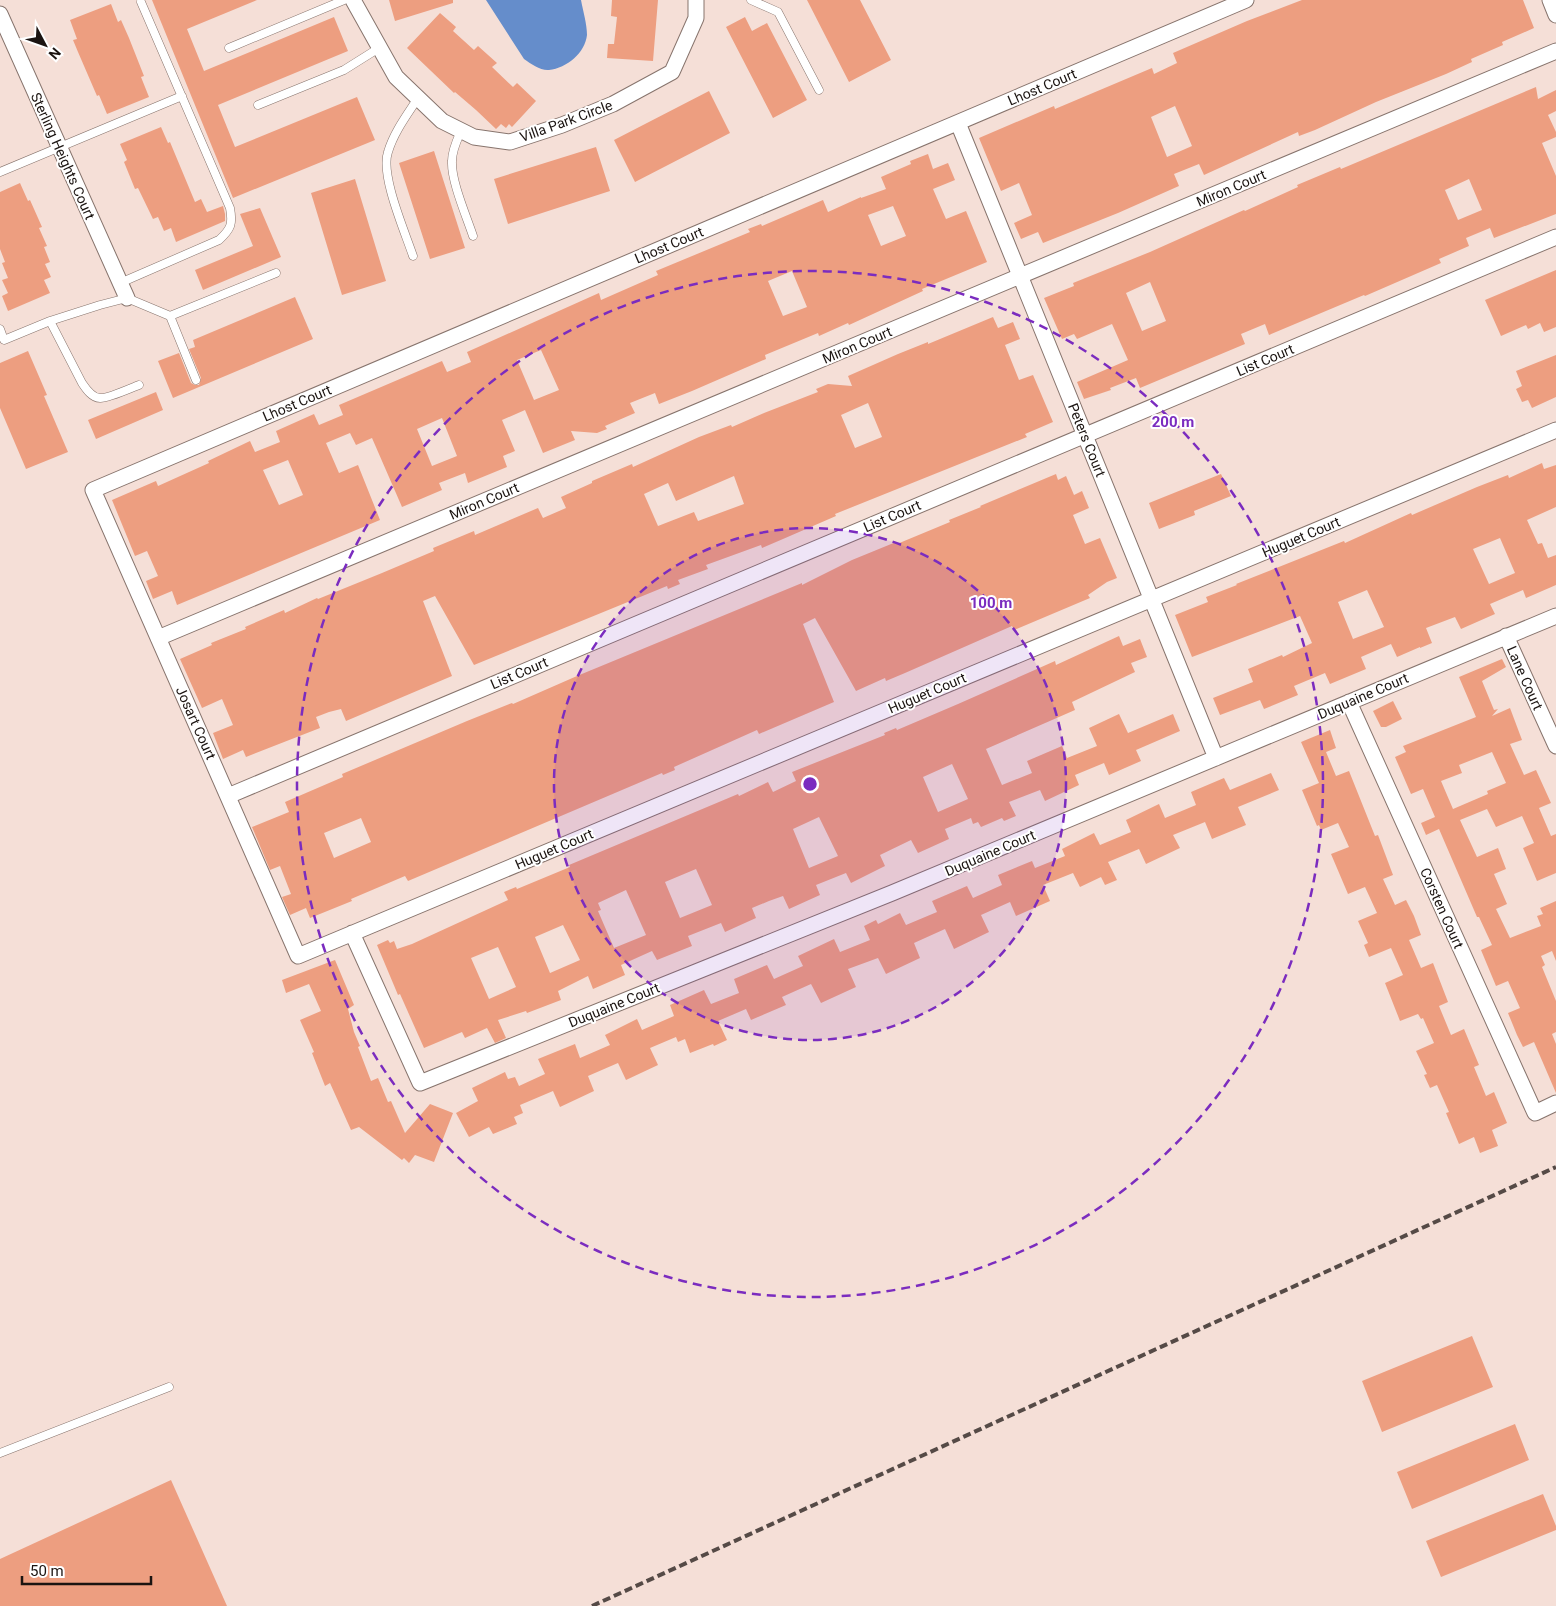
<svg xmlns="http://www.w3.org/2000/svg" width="1556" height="1606" font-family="Roboto,sans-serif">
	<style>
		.water { fill: #658dcb }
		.building { fill: #ed9e80; fill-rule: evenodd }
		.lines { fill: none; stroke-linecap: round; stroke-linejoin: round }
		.service-casing { stroke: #87746d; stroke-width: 9 }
		.minor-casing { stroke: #87746d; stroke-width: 17 }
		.service { stroke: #fff; stroke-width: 8 }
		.minor { stroke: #fff; stroke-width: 15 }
		.rail { stroke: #554a46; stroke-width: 4; stroke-dasharray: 8 4; stroke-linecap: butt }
		.ring { fill: none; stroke: #7b2cbf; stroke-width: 2.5; stroke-dasharray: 9 6 }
		.labels { text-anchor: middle; stroke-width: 4; stroke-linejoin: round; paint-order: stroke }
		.street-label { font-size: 14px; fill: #1b1411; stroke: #fff }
		.centre { fill: #7b2cbf; stroke: #fff; stroke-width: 2.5 }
		.ring-label { font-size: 15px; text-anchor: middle; font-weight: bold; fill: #7b2cbf; stroke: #fff; stroke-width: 4; stroke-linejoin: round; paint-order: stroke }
	</style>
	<rect width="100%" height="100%" fill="#f5dfd7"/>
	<!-- water -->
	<path class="water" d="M486,0H581C583,11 587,24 587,35C585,53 567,68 549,70C541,71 531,64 524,59Z"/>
	<!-- building -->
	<path class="building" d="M152,0H257L187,29L204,71L334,17L348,51L218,105L235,147L357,97L375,140L233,198Z
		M389,0H453V3L395,21Z
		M612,0H658L653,61L607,58L608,44H614L617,17L611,16Z
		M807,0H860L891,60L849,82Z
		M1302,0H1523L1534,28L1502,42L1503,45L1471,59L1472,62L1446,74L1376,102L1315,130L1299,136L1298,132L1204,175L1199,164L1174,174L1179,186L1118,213L1043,243L1038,232L1021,239L1014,223L1032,215L1019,183L1001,191L979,138L1054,106L1055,109L1152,68L1154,74L1177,63L1173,53L1247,21ZM1175,106L1192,146L1167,157L1151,117Z
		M111,4L118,22L121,20L129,38L144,76L141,77L149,97L107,114L99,95L97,96L78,52L73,40L77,39L70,20Z
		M440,13L456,27L453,31L474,50L478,46L497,63L492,67L513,87L517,83L536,101L512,127L509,124L506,128L501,124L496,129L476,110L455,92L454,93L407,48Z
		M745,17L752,31L767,23L807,100L773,118L726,27Z
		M1536,87L1538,99L1556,90V111L1548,115L1556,132V137L1542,143L1556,176V214L1494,238L1490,228L1466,238L1469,246L1439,259L1441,263L1365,296L1364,295L1269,335L1265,324L1241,334L1245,344L1140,388L1136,378L1110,388L1111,390L1084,399L1077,382L1128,360L1112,324L1077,339L1074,334L1062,339L1044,298L1074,286L1073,283L1150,252L1244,210L1245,211L1298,187L1297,185L1340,167L1341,169ZM1469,179L1482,210L1458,220L1445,190ZM1150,282L1166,321L1142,331L1126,293Z
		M709,91L730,133L635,182L614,140Z
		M161,127L168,143L170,142L195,202L201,199L207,212L223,206L225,214V221L176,242L171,228L164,231L158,217L153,219L138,188L135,189L124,162L127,160L120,144Z
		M596,147L610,191L508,224L494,179Z
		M434,151L465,248L430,259L399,163Z
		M928,154L933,169L948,163L955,180L933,189L946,219L966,211L987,262L922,289L923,291L849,325L848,323L819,336L818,333L765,355L766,359L692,391L659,404L655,393L630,403L635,413L605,426L607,429L597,433L571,431L575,440L543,453L525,410L502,420L515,451L503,456L507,467L468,483L465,473L439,483L442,490L402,507L372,438L356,445L350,433L326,443L339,473L358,465L380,520L177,605L172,591L153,599L146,581L158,576L147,551L135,556L112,500L156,481L158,486L209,463L208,461L250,441L255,452L280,442L276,431L314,414L319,425L343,415L339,405L442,361L447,372L471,362L467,352L599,293L601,300L658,275L656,271L750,232L748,229L761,224L762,226L823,200L828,212L861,197V198L886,189L881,177L911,164L910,161ZM893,206L906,236L881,246L868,215ZM792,271L807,307L783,316L768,281ZM541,350L559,390L534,400L517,360ZM442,418L457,456L432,466L417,429ZM288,460L303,495L279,505L263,470Z
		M355,179L386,281L342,295L311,193Z
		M20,183L28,201L30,200L42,227L39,228L47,246L44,247L50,262L45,264L51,277L44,280L50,293L8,311L2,296L8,293L2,280L8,278L2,263L5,262L0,249V192Z
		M260,208L281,257L203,290L195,270L253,246L240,214Z
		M1556,270V327L1544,332L1540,323L1528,329L1526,325L1501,336L1485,300Z
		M295,297L313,339L173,398L158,361L179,353L191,383L195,385H199L201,378L189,349L195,347L193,340Z
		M993,317L998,328L1013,322L1020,339L1005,345L1019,380L1033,375L1053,422L1025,434L1027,437L835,514L836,516L783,539L762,548L761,545L706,565L708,569L678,580L680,584L668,589L667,586L474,665L435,596L423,601L452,676L346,721L341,709L329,712L316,717L320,728L246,757L243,750L223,759L213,733L233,725L222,699L202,708L180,659L212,645L211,643L246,629L245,627L284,610L285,613L317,598L318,599L382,573L434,551L433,548L474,531L475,535L538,508L543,518L566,508L561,497L592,483V481L632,464L633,467L699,437L731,425L732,427L764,413L818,392L816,389L828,384L852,386L848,376L898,354L928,342V344ZM868,403L882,437L855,448L841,415ZM734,476L744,504L698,521L694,512L658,526L644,494L668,483L676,501Z
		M28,351L47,395L44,396L68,452L26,469L0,408V363Z
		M1556,355V397L1532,408L1528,400L1522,402L1516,389L1522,386L1516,371Z
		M156,392L163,410L96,439L88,420Z
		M1542,463L1544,469L1556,465V507L1527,520L1538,544L1542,543L1548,558L1556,555V585L1526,598L1523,590L1490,604L1495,614L1461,629L1455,617L1426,628L1432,643L1420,648V647L1397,657L1391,644L1361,657L1366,669L1330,684L1325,673L1294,686L1298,695L1264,709L1260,700L1220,715L1213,698L1253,682L1248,669L1282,655L1283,657L1312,643L1300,616L1192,657L1175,615L1208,602L1206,597L1237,585L1236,584L1344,541L1345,543L1411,513L1412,515L1477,487L1508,475L1509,478ZM1500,538L1515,573L1489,584L1473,549ZM1367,590L1384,627L1353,639L1338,602Z
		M1056,474L1058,480L1066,476L1074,495L1082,491L1089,508L1073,515L1085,544L1100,538L1117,578L1107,582L1088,595L1090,598L1014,630L1012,626L905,673L886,681L885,678L856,691L815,618L803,624L834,702L759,734L757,730L674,767L675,770L663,775L662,773L408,881L405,876L351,899L352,901L310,918L306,908L290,915L282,897L291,894L280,866L270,870L252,827L289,812L285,802L343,777L342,774L467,721L512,703L513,704L577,676L802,583V585L852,560L896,542L897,544L950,522L949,520L981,507L980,506ZM361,818L371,842L334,858L324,833Z
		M1221,474L1231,496L1194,511L1195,515L1159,529L1149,503Z
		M1119,636L1123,646L1140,639L1147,657L1131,663L1135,672L1072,702L1075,710L986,749L1002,785L1032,773L1027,761L1062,746L1067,758L1097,746L1089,728L1119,714L1128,733L1173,714L1180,731L1136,750L1141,761L1109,775L1104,763L1075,775L1079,785L1045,801L1040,790L1009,802L1016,816L1004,821L1002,818L981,827L978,822L973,824L971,818L945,829L949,839L918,853L911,840L880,855L885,866L851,883L846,873L816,885L820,895L789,909L783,896L769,901L752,908L756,918L725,932L721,923L688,936L692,946L657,960L652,951L621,965L625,975L593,989L588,976L558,991L561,1000L527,1013L526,1011L498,1020L506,1038L495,1043L487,1028L465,1038L462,1032L424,1048L400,994L398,995L377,945L388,940L390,943L394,941L397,949L412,944L508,900L504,892L516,887L517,889L570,867L569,865L738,794L739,796L768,782L773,792L796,781L792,772L885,735L884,733L896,728L897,730L958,704L1055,661L1056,665ZM952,764L968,799L938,812L923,777ZM819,817L838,856L809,868L793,829ZM696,869L712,905L680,918L665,882ZM626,890L646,935L614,948L598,911L601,910L598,903ZM563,925L580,960L550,973L535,937ZM498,947L516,987L489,999L471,958Z
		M1502,659L1506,667L1482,681L1494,710L1498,709L1492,716L1510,708L1522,740L1510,744L1524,775L1536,770L1551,803L1539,808L1551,836L1556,834V873L1537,881L1523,848L1534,843L1522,816L1496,827L1487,809L1460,820L1477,857L1498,848L1506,869L1494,874L1507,904L1496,909L1510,938L1541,926L1537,916L1543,914L1540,908L1556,901V961L1552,951L1541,956L1545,965L1542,967L1556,1001V1032L1552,1034L1556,1044V1093L1534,1042L1523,1047L1517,1035L1508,1013L1520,1008L1508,981L1496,986L1481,950L1492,945L1479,917H1477L1439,829L1426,835L1421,823L1435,817L1423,789L1411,794L1395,757L1406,752L1403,746L1476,717L1459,677ZM1492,752L1506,783L1487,791L1488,794L1453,809L1441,781L1462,773L1459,765Z
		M1393,701L1402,719L1386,727H1381L1373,711Z
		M1330,730L1336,748L1326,752L1336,776L1349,771L1375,836L1378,835L1393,875L1383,879L1395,905L1406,900L1414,916L1421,935L1409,940L1421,968L1433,963L1448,1002L1439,1006L1451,1035L1464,1029L1479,1065L1474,1067L1486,1096L1494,1092L1507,1123L1492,1130L1498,1146L1480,1153L1474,1137L1459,1144L1446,1113L1449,1112L1437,1085L1430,1088L1424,1075L1427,1074L1416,1051L1434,1043L1423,1018L1421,1019L1418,1014L1400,1021L1385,983L1403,975L1391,948L1369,957L1364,945L1368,943L1358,921L1377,913L1365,887L1348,894L1331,854L1349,847L1338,823L1321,830L1319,825L1317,826L1302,790L1319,783L1301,742Z
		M1271,773L1279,790L1238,807L1246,825L1212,839L1205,822L1173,835L1180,848L1146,864L1139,849L1108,862L1117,880L1105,885L1101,877L1080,887L1073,873L1043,885L1050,901L1016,916L1010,902L981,915L989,932L954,949L945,929L914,943L920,958L886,974L878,958L848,969L856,987L821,1003L811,984L782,997L786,1005L751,1020L746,1009L718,1021L727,1040L714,1046L713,1044L690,1053L685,1039L678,1042L676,1037L650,1048L658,1065L626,1080L618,1063L588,1076L594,1091L560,1107L553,1091L520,1105L523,1113L514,1117L517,1124L493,1134L489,1127L469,1137L456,1113L478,1101L472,1088L505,1072L508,1079L515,1077L519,1086L545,1074L538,1059L575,1044L580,1058L610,1045L605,1035L637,1019L642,1030L674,1016L670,1005L704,990L711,1004L739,993L734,979L767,965L774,979L803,966L798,956L834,939L840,952L870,940L864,926L876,920L878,924L900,913L906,925L937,912L932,901L967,886L973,898L1002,885L998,875L1032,861L1035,868L1065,856L1062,849L1094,833L1100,845L1131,832L1126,820L1159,804L1165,818L1196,805L1191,792L1224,778L1230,790Z
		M335,960L354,1005L348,1009L354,1032L360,1046L358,1047L371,1081L378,1078L388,1102L391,1101L405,1133L430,1104L453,1113L434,1162L415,1155L409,1163L404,1158L402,1160L359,1127L351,1130L330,1083L325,1086L312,1053L314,1052L300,1020L321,1011L309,984L286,993L282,980Z
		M1472,1336L1493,1387L1382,1432L1362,1381Z
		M1515,1424L1529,1460L1412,1509L1397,1472Z
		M171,1480L227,1606H0V1559Z
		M1543,1494L1556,1526V1530L1441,1577L1426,1541Z"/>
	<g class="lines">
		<!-- service casing -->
		<g class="service-casing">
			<path id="service" d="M751,0L778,12L819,90
				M229,48L344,0
				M258,105L344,70L379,48
				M461,131C457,140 452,150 452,161C451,181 466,215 473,236
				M0,172L182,96
				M413,256C405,232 380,175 388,152C394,132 407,115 418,98
				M120,283L219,240C231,229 233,224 230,208L141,2
				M50,321L82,383C86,389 92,398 100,398C107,399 131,388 139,385
				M0,329L4,340L50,321L100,305L127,298L170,316
				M196,380L170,316L276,273
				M0,1453L169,1387"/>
		</g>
		<!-- minor casing -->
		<g class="minor-casing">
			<path id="minor" d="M353,0L396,77L442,121L474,137L510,142L562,125L613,104L672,72L696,18V0
				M1246,0L93,490L298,956L1556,430
				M1550,0L1556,15
				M0,14L127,298
				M958,123L1216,758
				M1506,636L1556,746
				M158,638L1556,51
				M1349,702L1535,1113L1556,1103
				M228,796L1556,237
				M352,933L420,1083L892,893L1556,616"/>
		</g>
		<!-- service -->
		<use href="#service" class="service"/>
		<!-- minor -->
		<use href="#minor" class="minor"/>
		<!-- rail -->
		<path class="rail" d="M592,1606L1556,1167"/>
	</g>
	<!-- distance rings -->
	<circle cx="810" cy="784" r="256" fill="#7b2cbf" fill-opacity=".12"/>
	<g class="ring">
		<circle cx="810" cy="784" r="256"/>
		<circle cx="810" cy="784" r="513"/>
	</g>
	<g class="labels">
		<!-- street labels -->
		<g class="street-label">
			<text transform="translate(1042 87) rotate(-23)" y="5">Lhost Court</text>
			<text transform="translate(566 121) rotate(-20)" y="5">Villa Park Circle</text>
			<text transform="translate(63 156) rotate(66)" y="5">Sterling Heights Court</text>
			<text transform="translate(1231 188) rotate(-23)" y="5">Miron Court</text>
			<text transform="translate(669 245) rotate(-23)" y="5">Lhost Court</text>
			<text transform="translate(857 345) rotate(-23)" y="5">Miron Court</text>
			<text transform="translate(1265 360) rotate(-23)" y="5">List Court</text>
			<text transform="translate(297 403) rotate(-23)" y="5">Lhost Court</text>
			<text transform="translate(1087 440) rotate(68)" y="5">Peters Court</text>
			<text transform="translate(484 501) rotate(-23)" y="5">Miron Court</text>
			<text transform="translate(892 516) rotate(-23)" y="5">List Court</text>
			<text transform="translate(1301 537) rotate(-23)" y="5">Huguet Court</text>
			<text transform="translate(519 673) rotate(-23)" y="5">List Court</text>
			<text transform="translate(1525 678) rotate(66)" y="5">Lane Court</text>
			<text transform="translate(927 693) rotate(-23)" y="5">Huguet Court</text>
			<text transform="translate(1363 696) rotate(-23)" y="5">Duquaine Court</text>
			<text transform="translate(196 723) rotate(66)" y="5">Josart Court</text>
			<text transform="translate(554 849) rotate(-23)" y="5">Huguet Court</text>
			<text transform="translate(990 853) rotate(-23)" y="5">Duquaine Court</text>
			<text transform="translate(1442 908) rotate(66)" y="5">Corsten Court</text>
			<text transform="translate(614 1005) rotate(-22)" y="5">Duquaine Court</text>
		</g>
	</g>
	<circle cx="810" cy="784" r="8" class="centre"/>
	<g class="ring-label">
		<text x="1173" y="427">200 m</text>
		<text x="991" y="608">100 m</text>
	</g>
	<!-- north arrow -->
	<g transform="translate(45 45) rotate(131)" stroke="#ffffff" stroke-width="4" paint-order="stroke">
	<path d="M0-4L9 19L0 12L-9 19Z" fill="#1b1411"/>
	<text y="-8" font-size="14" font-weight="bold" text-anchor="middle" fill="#1b1411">N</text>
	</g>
	<!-- scale -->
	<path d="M22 1576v8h129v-8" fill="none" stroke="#1b1411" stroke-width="2.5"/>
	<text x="30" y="1576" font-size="15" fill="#1b1411" stroke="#ffffff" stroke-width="4" paint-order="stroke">50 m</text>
</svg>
